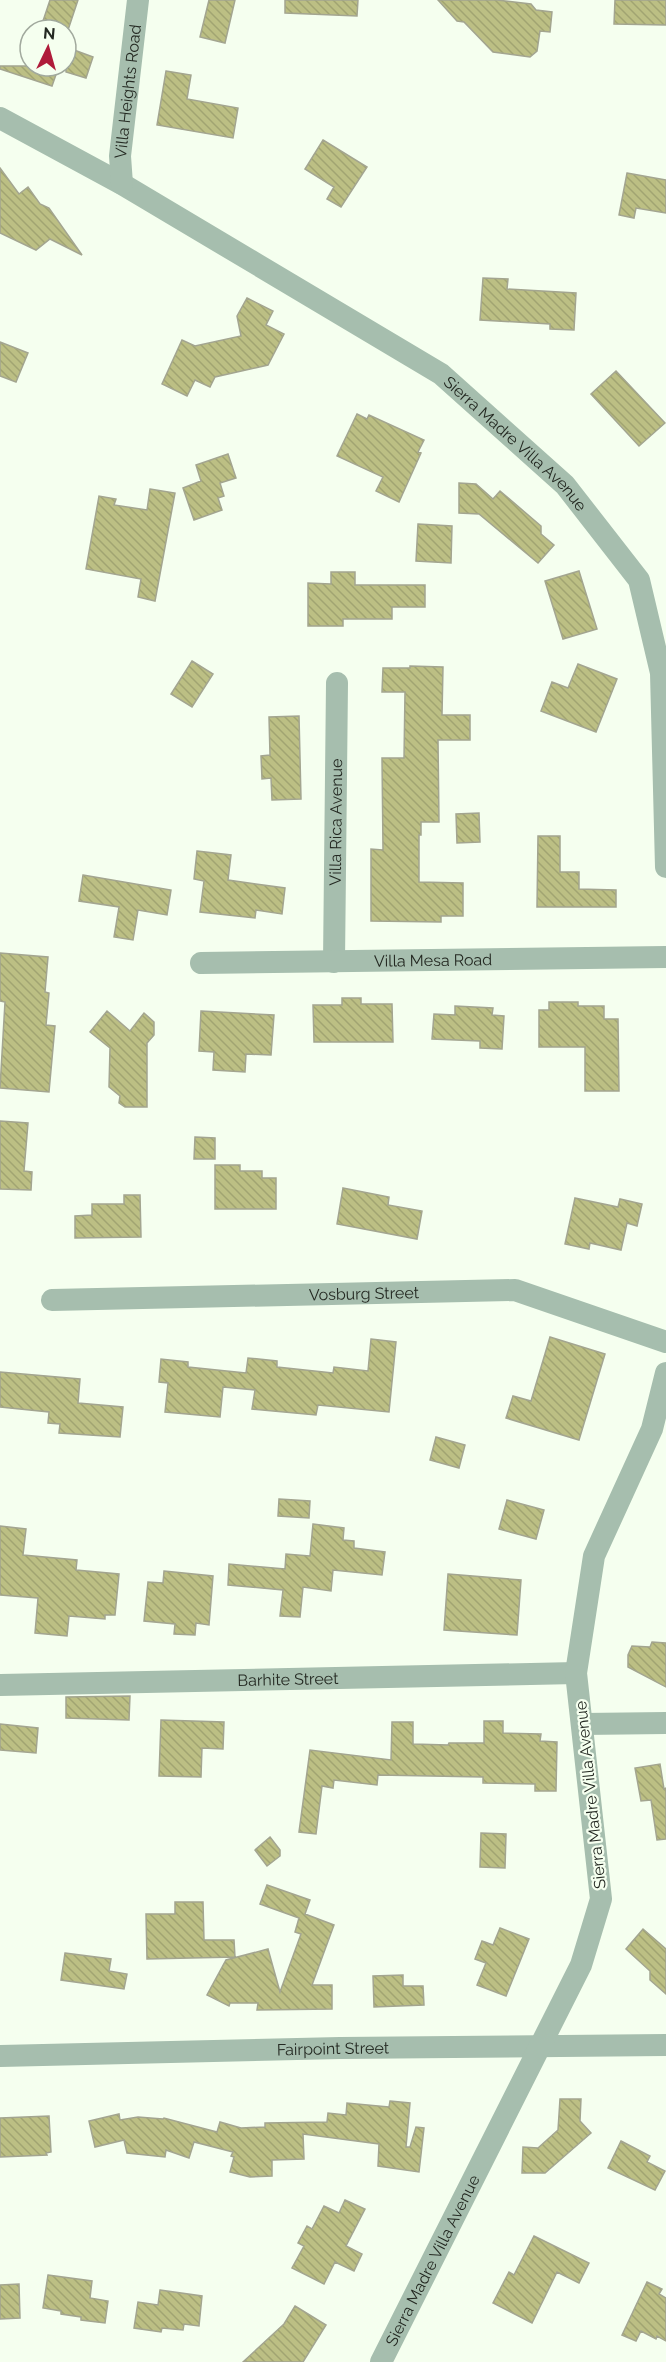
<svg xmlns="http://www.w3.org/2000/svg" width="666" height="2362" font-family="Raleway,sans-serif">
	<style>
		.building { fill: url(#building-back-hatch); stroke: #a3a590; stroke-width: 1.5 }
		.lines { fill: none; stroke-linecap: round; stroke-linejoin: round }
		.street { stroke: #a6beae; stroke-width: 22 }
		.labels { text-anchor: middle; stroke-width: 4.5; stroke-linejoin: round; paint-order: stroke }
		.street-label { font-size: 16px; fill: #242922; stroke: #f5ffef }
	</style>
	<defs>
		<pattern id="building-back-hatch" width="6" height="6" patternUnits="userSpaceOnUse" patternTransform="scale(1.5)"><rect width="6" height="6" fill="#bcbf84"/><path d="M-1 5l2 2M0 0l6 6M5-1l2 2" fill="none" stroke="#a1a472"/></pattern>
	</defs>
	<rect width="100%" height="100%" fill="#f5ffef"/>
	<!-- building -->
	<path class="building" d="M50,0H78L68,30H40Z
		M209,0H235L225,43L200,37Z
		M285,0H358L357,16L285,13Z
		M438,0H497L531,4L536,10L552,12L550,32L540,31L537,51L530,57L493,52L464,22L457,21Z
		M615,0H666V25L614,24Z
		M66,47L93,57L86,78L66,72Z
		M0,66H59L52,86L0,69Z
		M166,71L191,75L187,99L238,108L233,138L157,125Z
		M323,140L367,167L341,207L327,199L334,187L305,169Z
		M0,168L19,194L28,187L40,204L49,208L82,255L50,239L36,250L0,233Z
		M627,173L666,180V213L636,208L634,218L619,215Z
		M483,278L508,279L507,289L576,293L574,330L550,329V324L480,320Z
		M247,298L273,311L266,325L284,334L268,365L215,377L210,387L195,380L187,396L162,384L182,340L195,346L241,336L237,316Z
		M0,342L28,353L16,382L0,376Z
		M616,371L665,423L639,446L591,394Z
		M357,414L367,419L369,415L424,440L418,452L421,453L399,502L376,491L383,477L337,456Z
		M228,454L236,478L220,483L224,496L218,498L222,510L194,520L183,488L201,481L196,465Z
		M459,483L476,484L493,499L500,491L541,526V534L554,545L538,563L479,514L459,513Z
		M150,489L175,493L155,601L138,597L141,579L86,569L99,496L116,499L114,505L147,510Z
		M418,524L452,526L451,563L416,561Z
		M579,571L597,629L563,639L545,581Z
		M331,572H355V585H425V607H392V619H343V626H308V583L331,584Z
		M192,661L213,674L192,707L171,694Z
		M578,664L617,679L596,732L541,711L552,682L568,688Z
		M410,666L443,667L442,715H470V740H438L439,822H421V835H419V882L463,883V916H441V922L371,921V849L383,850L382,758H404L405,692H382L383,668H410Z
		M299,716L301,799L272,800L271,778L262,779L261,756L270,755L269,717Z
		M479,813L480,842L457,843L456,814Z
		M538,836H560V872H579V889L616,890V907H537Z
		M197,851L231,855L228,880L285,888L282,914L256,910L255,918L200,912L204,881L194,879Z
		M83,875L171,890L167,915L138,910L133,940L114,937L119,907L79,901Z
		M0,953L48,957L45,992L49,993L46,1025L55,1026L49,1092L0,1088L5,1002L0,1001Z
		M342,998H361V1004H392L393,1042H314L313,1005H342Z
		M549,1002H578V1006H604V1019H618L619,1091H585V1047H539V1010H549Z
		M455,1006L493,1008L492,1015L504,1016L502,1049L480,1048V1041L432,1039L434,1014L455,1015Z
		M107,1011L130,1031L144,1013L154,1022V1035L147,1043V1107H125L119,1103L120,1096L109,1087L110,1048L90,1032Z
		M201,1011L274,1015L271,1055L246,1054L245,1072L213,1070L214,1052L199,1051Z
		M0,1121L28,1123L24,1171L32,1172L31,1190L0,1189Z
		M195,1137L215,1138V1159H194Z
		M215,1165H240V1171H262V1178H276V1209H215Z
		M343,1188L389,1197L388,1205L422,1211L417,1239L337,1224Z
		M124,1195H140L141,1237L75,1238V1216L92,1215V1204H124Z
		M575,1198L618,1207L620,1199L642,1204L637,1226L627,1223L621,1250L590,1243L589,1249L565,1244Z
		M550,1337L605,1354L579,1440L506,1418L513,1396L531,1401Z
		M371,1339L396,1342L389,1412L318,1405L316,1415L252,1409L255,1390L223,1387L220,1417L165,1412L168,1383L159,1382L161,1359L188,1362V1367L246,1373L248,1358L277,1361V1367L333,1373L334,1367L368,1371Z
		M0,1372L80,1379L78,1403L123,1407L120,1437L59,1433L60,1424L48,1423L49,1412L0,1407Z
		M436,1437L465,1445L459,1468L430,1460Z
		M279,1499L310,1501L309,1518L278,1516Z
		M507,1500L544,1510L536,1539L499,1529Z
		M313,1524L344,1528L343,1540L354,1541V1548L385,1552L382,1575L333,1570L331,1591L303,1587L300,1617L280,1616L283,1590L228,1585L229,1564L285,1569L286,1554L310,1556Z
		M0,1526L26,1529L23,1555L77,1560L76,1570L119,1574L115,1615H105V1619L69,1616L67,1636L35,1633L38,1598L0,1595Z
		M164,1571L213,1576L209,1625L196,1623L195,1635L174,1634L175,1624L144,1621L148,1582L163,1583Z
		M448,1574L521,1580L517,1635L444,1630Z
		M652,1642L666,1643V1687L628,1667V1655L632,1646L650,1647Z
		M130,1696L129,1720L66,1718V1697Z
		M161,1720L224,1722L223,1749L202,1748L201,1777L159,1776Z
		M484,1721H503V1733L541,1734L540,1741L557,1742L556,1791H535V1784L483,1783V1777L378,1775L377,1785L334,1780L333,1788L322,1786L316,1834L299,1832L310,1750L391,1760L392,1722H413V1744L448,1745L449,1743H484Z
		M0,1724L38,1728L36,1753L0,1750Z
		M660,1764L664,1789L666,1788V1839L657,1840L651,1800L641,1801L635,1768Z
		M481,1833L506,1834L505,1868L480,1867Z
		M270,1837L280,1850V1856L267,1866L255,1850Z
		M267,1885L310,1900L305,1914L334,1925L312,1985H332V2009L257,2010L258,2003H230L229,2006L207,1995L226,1960L268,1949L280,1992L301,1934L295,1932L299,1918L260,1904Z
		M175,1902H203L204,1940H234L235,1957L147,1959L146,1914H175Z
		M500,1928L529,1939L506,1996L477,1985L486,1963L475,1959L482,1941L493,1945Z
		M643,1929L666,1949V1994L650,1980V1971L626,1949Z
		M65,1953L111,1959L109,1971L127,1974L124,1989L61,1980Z
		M403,1975V1986H423L424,2005L374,2007L373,1976Z
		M560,2099H581L580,2121L591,2133L545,2173H522L523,2147L538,2148L558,2130Z
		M390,2101L410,2103L406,2147H410L416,2127L424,2128L419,2172L378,2166L379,2144L303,2134L304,2159L272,2160V2176L250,2177L230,2172L234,2157L231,2156L233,2152L194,2142L189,2158L166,2150L165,2157L127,2153L124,2140L95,2147L89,2121L119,2114L120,2120L138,2117L163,2119L164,2118L217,2132L220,2122L241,2128L265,2127V2123L327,2122L328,2113L346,2115L347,2103L389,2107Z
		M49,2116L51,2152L46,2153L47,2155L0,2157V2118Z
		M621,2141L650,2156L647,2162L665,2171L655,2190L608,2168Z
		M345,2200L365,2209L346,2246L362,2254L354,2271L335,2262L324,2284L292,2268L304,2246L298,2243L307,2226L312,2229L324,2206L339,2213Z
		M534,2236L589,2263L579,2283L557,2272L532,2323L493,2303L509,2272L514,2275Z
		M48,2275L92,2281L90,2298L108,2301L105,2323L81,2320V2317L61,2314V2311L43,2308Z
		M647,2282L662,2289L659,2294L666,2298V2341L657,2336L656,2339L641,2331L636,2341L622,2335Z
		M19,2284L20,2318L0,2319V2285Z
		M160,2290L202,2296L199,2326L184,2324L183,2330L162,2328L161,2332L134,2328L138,2302L158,2305Z
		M295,2306L326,2325L303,2362H243L284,2324Z"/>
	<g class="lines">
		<!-- street -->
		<g class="street">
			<path id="s1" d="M0,118L122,184L441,374L565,485L639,580L661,673L666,867"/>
			<path id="s2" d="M122,184L120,156L138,0"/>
			<path id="s3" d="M334,962L337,683"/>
			<path id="s4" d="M201,963L666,957"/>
			<path id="s5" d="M52,1300L515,1290L666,1342"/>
			<path id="s6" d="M0,1685L576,1673"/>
			<path d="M583,1724L666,1723"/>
			<path id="s7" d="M0,2056L340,2048L666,2045"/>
			<path id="s8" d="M381,2362L581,1965L601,1899L576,1673L594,1556L652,1429L666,1373"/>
		</g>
	</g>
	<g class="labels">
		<!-- street labels -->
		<g class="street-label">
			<text dy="6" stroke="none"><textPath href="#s2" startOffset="93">Villa Heights Road</textPath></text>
			<text dy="6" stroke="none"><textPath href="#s1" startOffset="612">Sierra Madre Villa Avenue</textPath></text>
			<text dy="6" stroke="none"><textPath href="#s3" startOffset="140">Villa Rica Avenue</textPath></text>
			<text dy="6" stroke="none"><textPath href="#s4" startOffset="232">Villa Mesa Road</textPath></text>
			<text dy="6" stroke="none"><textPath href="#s5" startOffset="312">Vosburg Street</textPath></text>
			<text dy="6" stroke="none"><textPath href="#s6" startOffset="288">Barhite Street</textPath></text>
			<text transform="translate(590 1795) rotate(-96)" y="6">Sierra Madre Villa Avenue</text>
			<text dy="6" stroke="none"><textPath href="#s7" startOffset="333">Fairpoint Street</textPath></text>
			<text dy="6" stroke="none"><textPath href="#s8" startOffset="114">Sierra Madre Villa Avenue</textPath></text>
		</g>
	</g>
	<!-- north arrow -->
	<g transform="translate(48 48) rotate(5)"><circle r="28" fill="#f5ffef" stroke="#a1a99d" stroke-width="1.5"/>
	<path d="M0-4.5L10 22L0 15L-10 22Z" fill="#af1b3a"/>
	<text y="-9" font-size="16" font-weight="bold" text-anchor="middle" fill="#242922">N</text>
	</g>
</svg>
